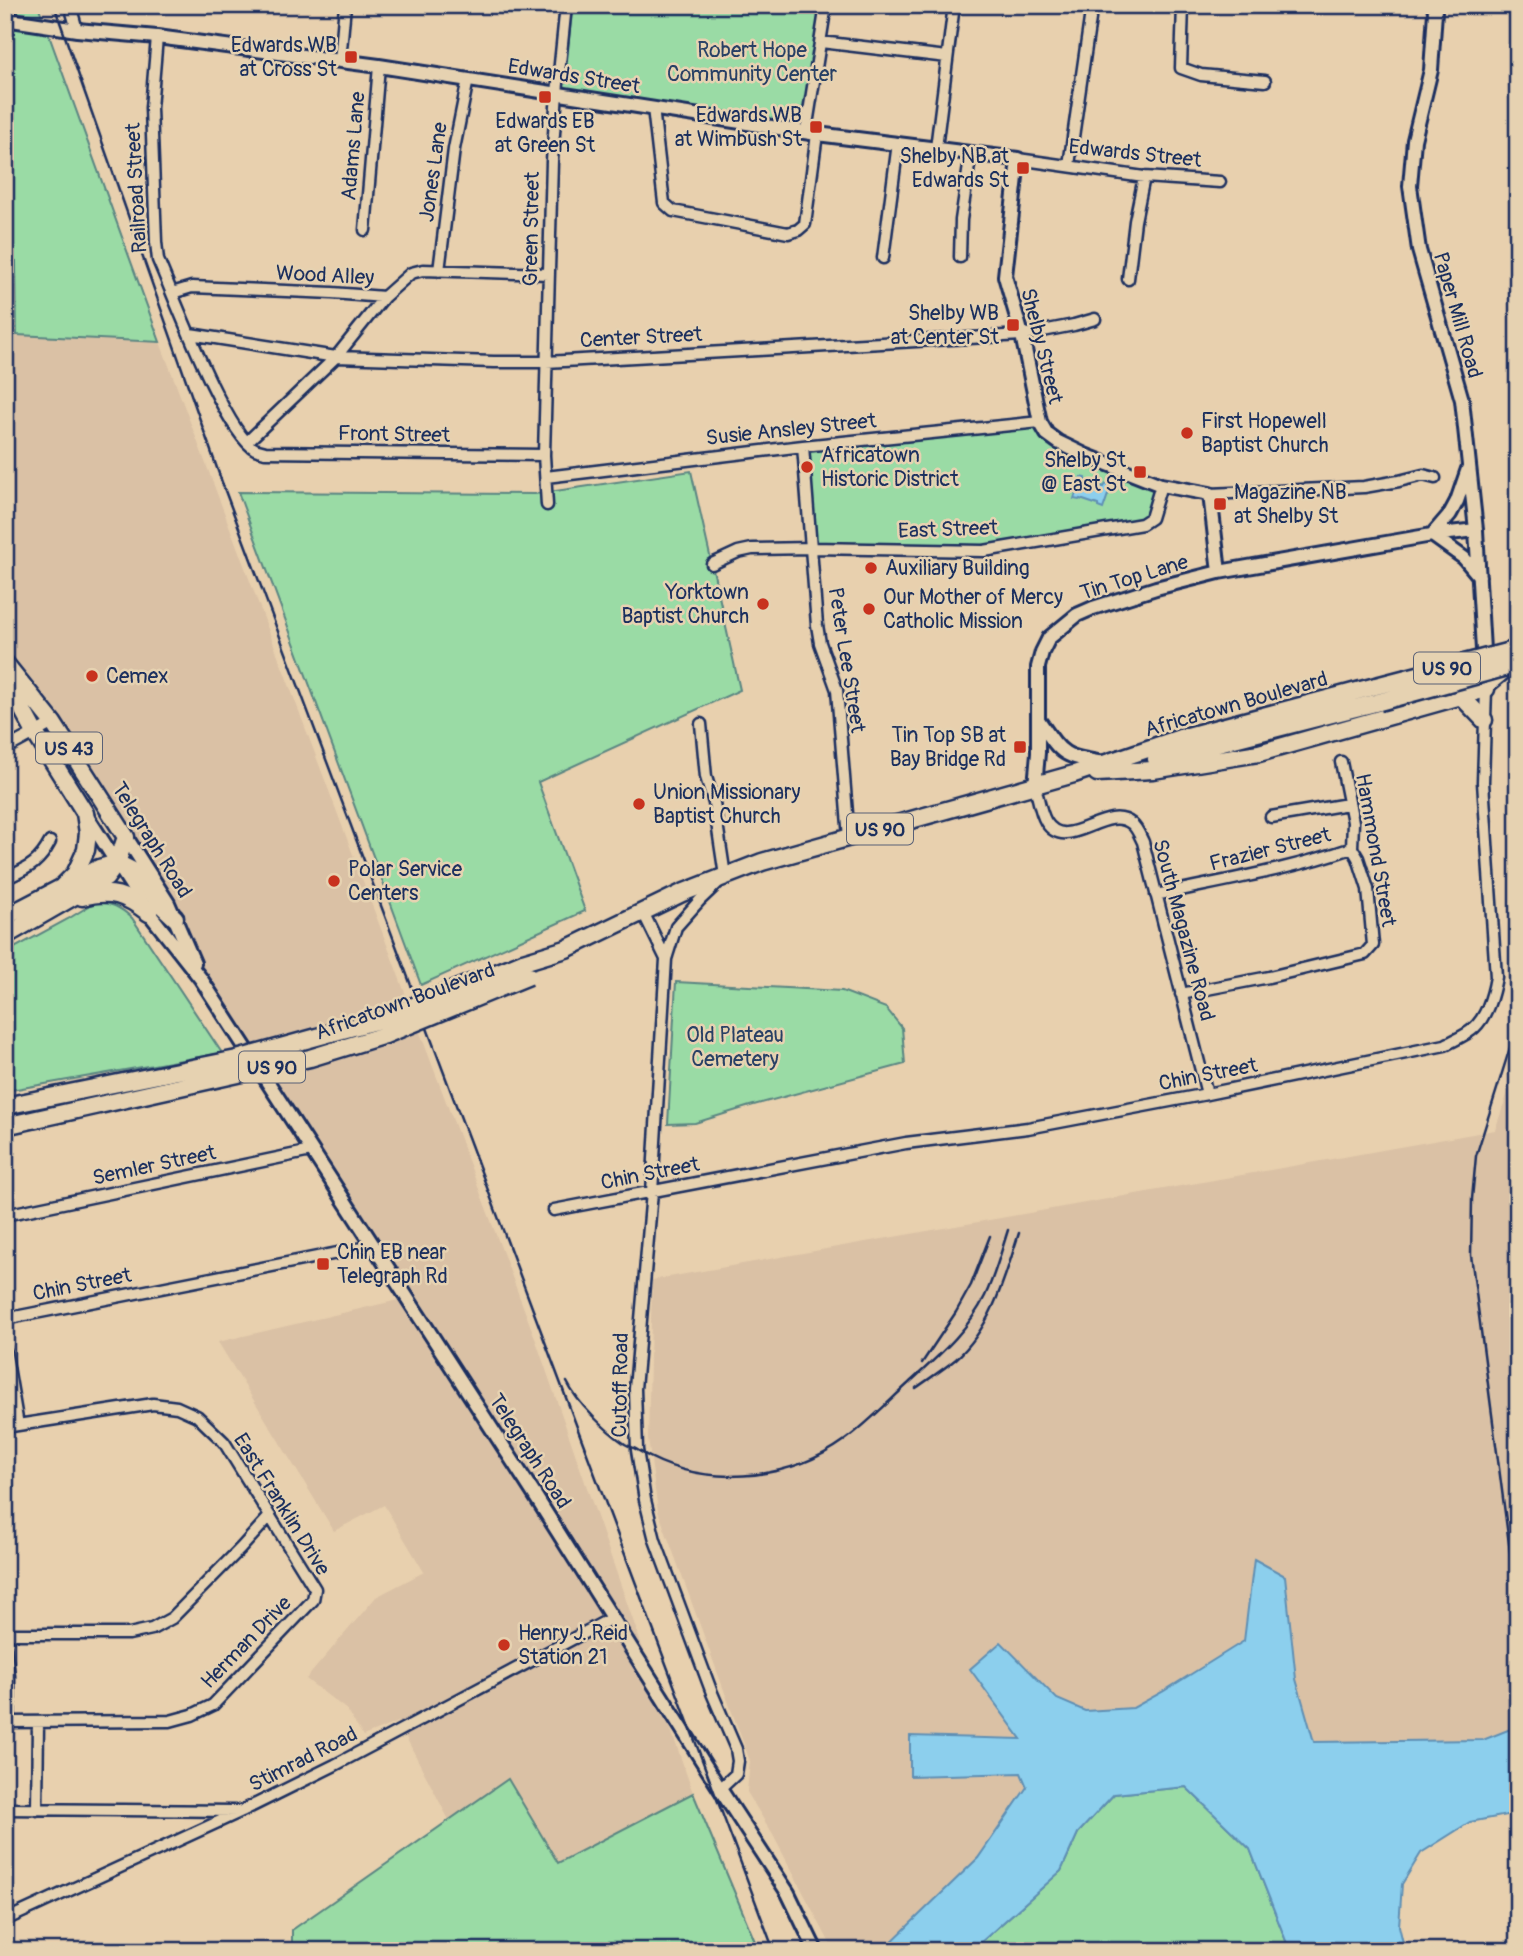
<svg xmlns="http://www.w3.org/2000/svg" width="1523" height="1956" font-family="Pangolin,sans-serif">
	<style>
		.built { fill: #dac1a5 }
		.green { fill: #9adba5; stroke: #5a8582; stroke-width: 2 }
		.water { fill: #8ccfed; stroke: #5f8fb4; stroke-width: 2 }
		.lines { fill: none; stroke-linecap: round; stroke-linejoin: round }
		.minor-casing { stroke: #1b2f5e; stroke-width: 15 }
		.tertiary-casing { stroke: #1b2f5e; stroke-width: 18 }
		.primary-casing { stroke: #1b2f5e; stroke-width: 21 }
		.minor { stroke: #e6d2b1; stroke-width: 10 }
		.tertiary { stroke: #e6d2b1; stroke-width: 12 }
		.primary { stroke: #e6d2b1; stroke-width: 16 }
		.rail { stroke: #1b2f5e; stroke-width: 2.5 }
		.primary-bridge-casing { stroke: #1b2f5e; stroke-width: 21; stroke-linecap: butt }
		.primary-bridge { stroke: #e6d2b1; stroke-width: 16 }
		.poi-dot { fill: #c8321e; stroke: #e6d2b1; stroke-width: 2.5 }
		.labels { text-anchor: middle; stroke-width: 5; stroke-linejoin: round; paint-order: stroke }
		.shield { fill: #e6d2b1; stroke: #586077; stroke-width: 2 }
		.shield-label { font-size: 19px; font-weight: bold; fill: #1b2f5e }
		.poi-label { font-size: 21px; fill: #1b2f5e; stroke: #e6d2b1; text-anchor: start }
		.park-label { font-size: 21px; fill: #284065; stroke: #e6d2b1 }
		.street-label { font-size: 21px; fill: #1b2f5e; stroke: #e6d2b1 }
	</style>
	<rect width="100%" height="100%" fill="#e8d0ae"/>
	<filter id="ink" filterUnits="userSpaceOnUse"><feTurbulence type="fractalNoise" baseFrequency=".0143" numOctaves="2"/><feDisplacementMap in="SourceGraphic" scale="14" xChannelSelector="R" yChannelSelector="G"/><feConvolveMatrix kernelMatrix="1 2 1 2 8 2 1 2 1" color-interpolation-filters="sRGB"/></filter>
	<g filter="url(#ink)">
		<!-- built -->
		<path class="built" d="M5,260L16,261L18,335L160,342L535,1338L693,1793L558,1864L508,1779L449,1820L398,1722L363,1736L347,1710L306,1679L376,1597L424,1572L384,1505L334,1531L218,1342L411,1297L5,660Z
			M1518,1063V1726L1483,1740L1314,1742L1296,1679L1285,1577L1244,1641L1164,1691L1132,1708L1085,1711L1057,1699L1001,1642L970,1669L1021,1739L911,1736L910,1776L1021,1773L1027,1787L978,1858L882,1951H834L773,1835L747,1792L750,1761L658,1511L648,1439L652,1280L1495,1130Z"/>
		<!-- green -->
		<path class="green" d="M5,5H38L160,342L17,335L16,261L5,260Z
			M573,5H820L804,126L563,88Z
			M1040,422L1047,434L1161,485L1151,518L984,551L812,548L803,446Z
			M691,471L740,690L538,782L585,911L421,985L238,492L535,494Z
			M94,903C111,902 120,907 132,918L222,1053L5,1091V953L68,919Z
			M676,982L842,991L886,1008L902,1028L905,1064L750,1106L695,1123L668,1124Z
			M508,1779L558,1863L693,1793L759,1951H292V1930Z
			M1186,1787L1250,1849L1290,1951H971L1061,1871L1078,1833L1114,1794Z"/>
		<!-- water -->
		<path class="water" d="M1081,477L1086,478V481L1104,487L1106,484L1111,486L1103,509L1098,507V505L1080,499L1079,500L1074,499Z
			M1254,1559L1285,1576L1296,1679L1314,1742L1483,1740L1518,1726V1813L1470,1822L1421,1853L1402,1884L1399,1926L1405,1951H1290L1250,1849L1186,1787L1114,1794L1078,1833L1061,1871L971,1951H882L978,1858L1027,1787L1021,1773L910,1776V1736L1021,1739L970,1669L1001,1642L1057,1699L1085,1711L1133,1708L1164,1691L1244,1641Z"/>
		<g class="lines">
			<!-- minor casing -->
			<g class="minor-casing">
				<path id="minor" d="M70,5L77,30
					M1183,5L1181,68L1201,75L1265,81
					M157,37L151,108L156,242L158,260C174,296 225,433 255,449C256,450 263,451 265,452L544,455
					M821,42L947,57
					M340,61L345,5
					M653,108L664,203L673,211L788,233L798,230L805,224L817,134
					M806,131L826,5
					M936,148L954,5
					M1018,159L1144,177L1220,182
					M1069,165L1092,5
					M365,230L379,66
					M960,257L961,220L971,152
					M883,258L898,143
					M439,271L454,149L468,79
					M1128,279L1135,221L1144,177
					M172,293L192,287L332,293L384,297L411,273L423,270L549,274
					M190,334L336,357L494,362H546L1022,335L1074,325L1095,319
					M247,442L336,357L384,297
					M803,446L817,625L820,643L837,690L849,838
					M546,477L803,446L1040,422
					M1210,494L1364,487L1399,481L1423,475L1435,478
					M547,505L544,455L552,161L557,93L566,5
					M712,564L738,552L752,549L812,548L984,551L1142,524L1151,518L1161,485
					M701,724L706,777L714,803L725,876L700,900L676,927L666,959L652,1192L635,1389L637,1450L645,1500L655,1540L712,1693L736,1749L738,1761L736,1774L720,1789
					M5,749L53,723
					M1035,786C1038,797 1040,812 1046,822C1067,855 1106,802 1132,824C1137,828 1140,836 1143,842L1207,1094
					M1271,817L1348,804
					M5,879C27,868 38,865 50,842
					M1156,895C1221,881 1289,870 1352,848
					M643,912L666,959
					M1181,994L1269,977L1365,954L1373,945L1368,889L1358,858L1352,848L1353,822L1341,762
					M554,1210L906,1143L1028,1128L1207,1094L1445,1045C1454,1040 1467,1035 1474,1028C1487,1016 1493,994 1496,977L1483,782L1486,689L1509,670
					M5,1215L311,1151
					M5,1319L373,1246
					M5,1349L18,1425
					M5,1427L153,1404L177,1407L197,1416L224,1442L315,1589L313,1600L213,1705L192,1715L170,1721L5,1722
					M5,1634H129L152,1629L172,1618L241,1548L270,1516
					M5,1645L9,1676V1722
					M5,1809L238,1811
					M37,1810L38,1722
					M5,1920L242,1811L335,1765L612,1618"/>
			</g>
			<!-- tertiary casing -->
			<g class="tertiary-casing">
				<path id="tertiary" d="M1434,5L1435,12L1431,70L1414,140L1410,186L1419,250L1462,400L1476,530L1484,667
					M5,19L77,30L157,37L379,66L817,134L1018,159L1005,276L1022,335L1040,422L1047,434L1058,442L1085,455L1161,485L1210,494L1219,572
					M1468,469L1457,501L1450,514L1432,535L1464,558L1479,576
					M1039,721C1063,756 1062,756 1104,763
					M1035,786L1038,753V667L1042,652L1049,638L1077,615L1093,608L1156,588L1219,572L1432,535L1476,530
					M86,815L149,913L201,979L534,1494L720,1789L788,1893L816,1951
					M126,837L168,903L194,963"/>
			</g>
			<!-- primary casing -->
			<g class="primary-casing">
				<path id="primary" d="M5,663L53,723L126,837L117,863L106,878L5,936
					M5,677L35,733L85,813L88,833L86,850L75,874L63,886
					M1460,695L1484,720
					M1156,759L1379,702
					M1097,773L1153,770L1259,753L1486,689
					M82,897C112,889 125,895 149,913
					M5,917L99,868L117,863L139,874L158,902L175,918
					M523,962L566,949L682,893L762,862L1074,774L1180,738L1376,686"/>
			</g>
			<!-- minor -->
			<use href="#minor" class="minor"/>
			<!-- tertiary -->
			<use href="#tertiary" class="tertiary"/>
			<!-- primary -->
			<use href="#primary" class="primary"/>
			<!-- rail -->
			<path class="rail" d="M54,5L224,488L774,1951
				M1518,1022L1476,1156L1472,1199L1471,1255L1518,1612
				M922,1363L956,1312L971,1285L990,1236
				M567,1382C577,1403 606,1431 625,1444C630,1447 635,1448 639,1451C702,1489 787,1482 845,1440C868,1423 888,1402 909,1383C937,1357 968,1331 985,1296C995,1275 1001,1252 1008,1230
				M916,1388C930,1378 944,1369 956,1359C992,1327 1005,1277 1019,1233"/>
			<!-- primary-bridge casing -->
			<g class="primary-bridge-casing">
				<path id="primary-bridge" d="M1376,686L1518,649
					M1379,702L1518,664
					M5,1106L237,1059L379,1020L523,962
					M5,1126L310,1058L385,1035L529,976"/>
			</g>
			<!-- primary-bridge -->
			<use href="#primary-bridge" class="primary-bridge"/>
		</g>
	</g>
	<!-- markers -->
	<g class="poi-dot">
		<rect x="344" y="50" width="14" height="14" rx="3.5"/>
		<rect x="538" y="90" width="14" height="14" rx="3.5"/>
		<rect x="809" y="120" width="14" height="14" rx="3.5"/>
		<rect x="1016" y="161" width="14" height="14" rx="3.5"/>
		<rect x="1006" y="318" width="14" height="14" rx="3.5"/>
		<circle cx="1187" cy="433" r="7"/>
		<circle cx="807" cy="467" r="7"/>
		<rect x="1133" y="465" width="14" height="14" rx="3.5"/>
		<rect x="1213" y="497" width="14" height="14" rx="3.5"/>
		<circle cx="871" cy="568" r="7"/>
		<circle cx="763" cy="604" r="7"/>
		<circle cx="869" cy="609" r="7"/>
		<circle cx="92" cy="676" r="7"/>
		<rect x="1013" y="740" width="14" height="14" rx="3.5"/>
		<circle cx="639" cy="804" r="7"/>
		<circle cx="334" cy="881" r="7"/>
		<rect x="316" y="1257" width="14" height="14" rx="3.5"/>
		<circle cx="504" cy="1645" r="7"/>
	</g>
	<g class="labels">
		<!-- shield labels -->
		<g class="shield">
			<rect x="1414" y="652.5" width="66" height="31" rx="5"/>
			<rect x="36" y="732.5" width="66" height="31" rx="5"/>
			<rect x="847" y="813.5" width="66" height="31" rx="5"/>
			<rect x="239" y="1051.5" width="66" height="31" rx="5"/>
		</g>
		<g class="shield-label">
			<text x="1447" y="675">US 90</text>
			<text x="69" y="755">US 43</text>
			<text x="880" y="836">US 90</text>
			<text x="272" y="1074">US 90</text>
		</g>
		<!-- poi labels -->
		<g class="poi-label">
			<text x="337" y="52" text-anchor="end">Edwards WB<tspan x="337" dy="24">at Cross St</tspan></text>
			<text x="802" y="122" text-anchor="end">Edwards WB<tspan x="802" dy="24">at Wimbush St</tspan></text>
			<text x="545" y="128" text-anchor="middle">Edwards EB<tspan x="545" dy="24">at Green St</tspan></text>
			<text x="1009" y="163" text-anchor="end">Shelby NB at<tspan x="1009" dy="24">Edwards St</tspan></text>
			<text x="999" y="320" text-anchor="end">Shelby WB<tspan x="999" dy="24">at Center St</tspan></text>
			<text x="1201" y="428">First Hopewell<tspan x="1201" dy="24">Baptist Church</tspan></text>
			<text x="821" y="462">Africatown<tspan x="821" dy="24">Historic District</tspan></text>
			<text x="1126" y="467" text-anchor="end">Shelby St<tspan x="1126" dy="24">@ East St</tspan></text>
			<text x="1234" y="499">Magazine NB<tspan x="1234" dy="24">at Shelby St</tspan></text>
			<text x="885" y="575">Auxiliary Building</text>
			<text x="749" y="599" text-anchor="end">Yorktown<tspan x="749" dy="24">Baptist Church</tspan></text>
			<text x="883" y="604">Our Mother of Mercy<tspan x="883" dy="24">Catholic Mission</tspan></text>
			<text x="106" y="683">Cemex</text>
			<text x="1006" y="742" text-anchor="end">Tin Top SB at<tspan x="1006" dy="24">Bay Bridge Rd</tspan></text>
			<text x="653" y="799">Union Missionary<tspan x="653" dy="24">Baptist Church</tspan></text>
			<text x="348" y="876">Polar Service<tspan x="348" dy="24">Centers</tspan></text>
			<text x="337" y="1259">Chin EB near<tspan x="337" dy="24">Telegraph Rd</tspan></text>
			<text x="518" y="1640">Henry J. Reid<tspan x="518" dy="24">Station 21</tspan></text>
		</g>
		<!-- park labels -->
		<g class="park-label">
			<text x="752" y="57">Robert Hope<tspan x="752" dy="24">Community Center</tspan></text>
			<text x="735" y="1042">Old Plateau<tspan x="735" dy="24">Cemetery</tspan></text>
		</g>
		<!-- street labels -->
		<g class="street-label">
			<text transform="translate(574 76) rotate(9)" y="7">Edwards Street</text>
			<text transform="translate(353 146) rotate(-85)" y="7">Adams Lane</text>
			<text transform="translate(1135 153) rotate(6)" y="7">Edwards Street</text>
			<text transform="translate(433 172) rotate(-82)" y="7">Jones Lane</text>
			<text transform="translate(136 188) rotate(-93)" y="7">Railroad Street</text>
			<text transform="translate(531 229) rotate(-89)" y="7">Green Street</text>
			<text transform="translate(325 275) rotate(3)" y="7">Wood Alley</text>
			<text transform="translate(1458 315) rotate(74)" y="7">Paper Mill Road</text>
			<text transform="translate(641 337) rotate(-3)" y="7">Center Street</text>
			<text transform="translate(1042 346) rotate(76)" y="7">Shelby Street</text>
			<text transform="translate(791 429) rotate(-6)" y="7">Susie Ansley Street</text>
			<text transform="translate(394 434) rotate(1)" y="7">Front Street</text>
			<text transform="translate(948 529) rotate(-2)" y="7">East Street</text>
			<text transform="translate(1134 577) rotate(-17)" y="7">Tin Top Lane</text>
			<text transform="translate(847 660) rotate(81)" y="7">Peter Lee Street</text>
			<text transform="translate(1236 704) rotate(-16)" y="7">Africatown Boulevard</text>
			<text transform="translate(152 840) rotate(58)" y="7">Telegraph Road</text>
			<text transform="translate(1270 849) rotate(-14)" y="7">Frazier Street</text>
			<text transform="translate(1376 850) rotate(80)" y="7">Hammond Street</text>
			<text transform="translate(1184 930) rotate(75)" y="7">South Magazine Road</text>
			<text transform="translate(405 1001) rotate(-20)" y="7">Africatown Boulevard</text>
			<text transform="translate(1208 1074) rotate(-11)" y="7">Chin Street</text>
			<text transform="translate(154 1165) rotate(-12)" y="7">Semler Street</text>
			<text transform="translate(650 1173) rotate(-11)" y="7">Chin Street</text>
			<text transform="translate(82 1284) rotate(-11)" y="7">Chin Street</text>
			<text transform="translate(620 1385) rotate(-89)" y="7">Cutoff Road</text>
			<text transform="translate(530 1451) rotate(57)" y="7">Telegraph Road</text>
			<text transform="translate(282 1504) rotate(58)" y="7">East Franklin Drive</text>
			<text transform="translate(246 1642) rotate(-46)" y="7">Herman Drive</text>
			<text transform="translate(303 1759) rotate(-27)" y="7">Stimrad Road</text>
		</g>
	</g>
	<!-- margin -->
	<rect width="1523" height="1956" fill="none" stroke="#e6d2b1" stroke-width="28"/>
	<rect x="14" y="14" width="1495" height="1928" fill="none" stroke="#1b2f5e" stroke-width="2.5" filter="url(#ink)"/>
</svg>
